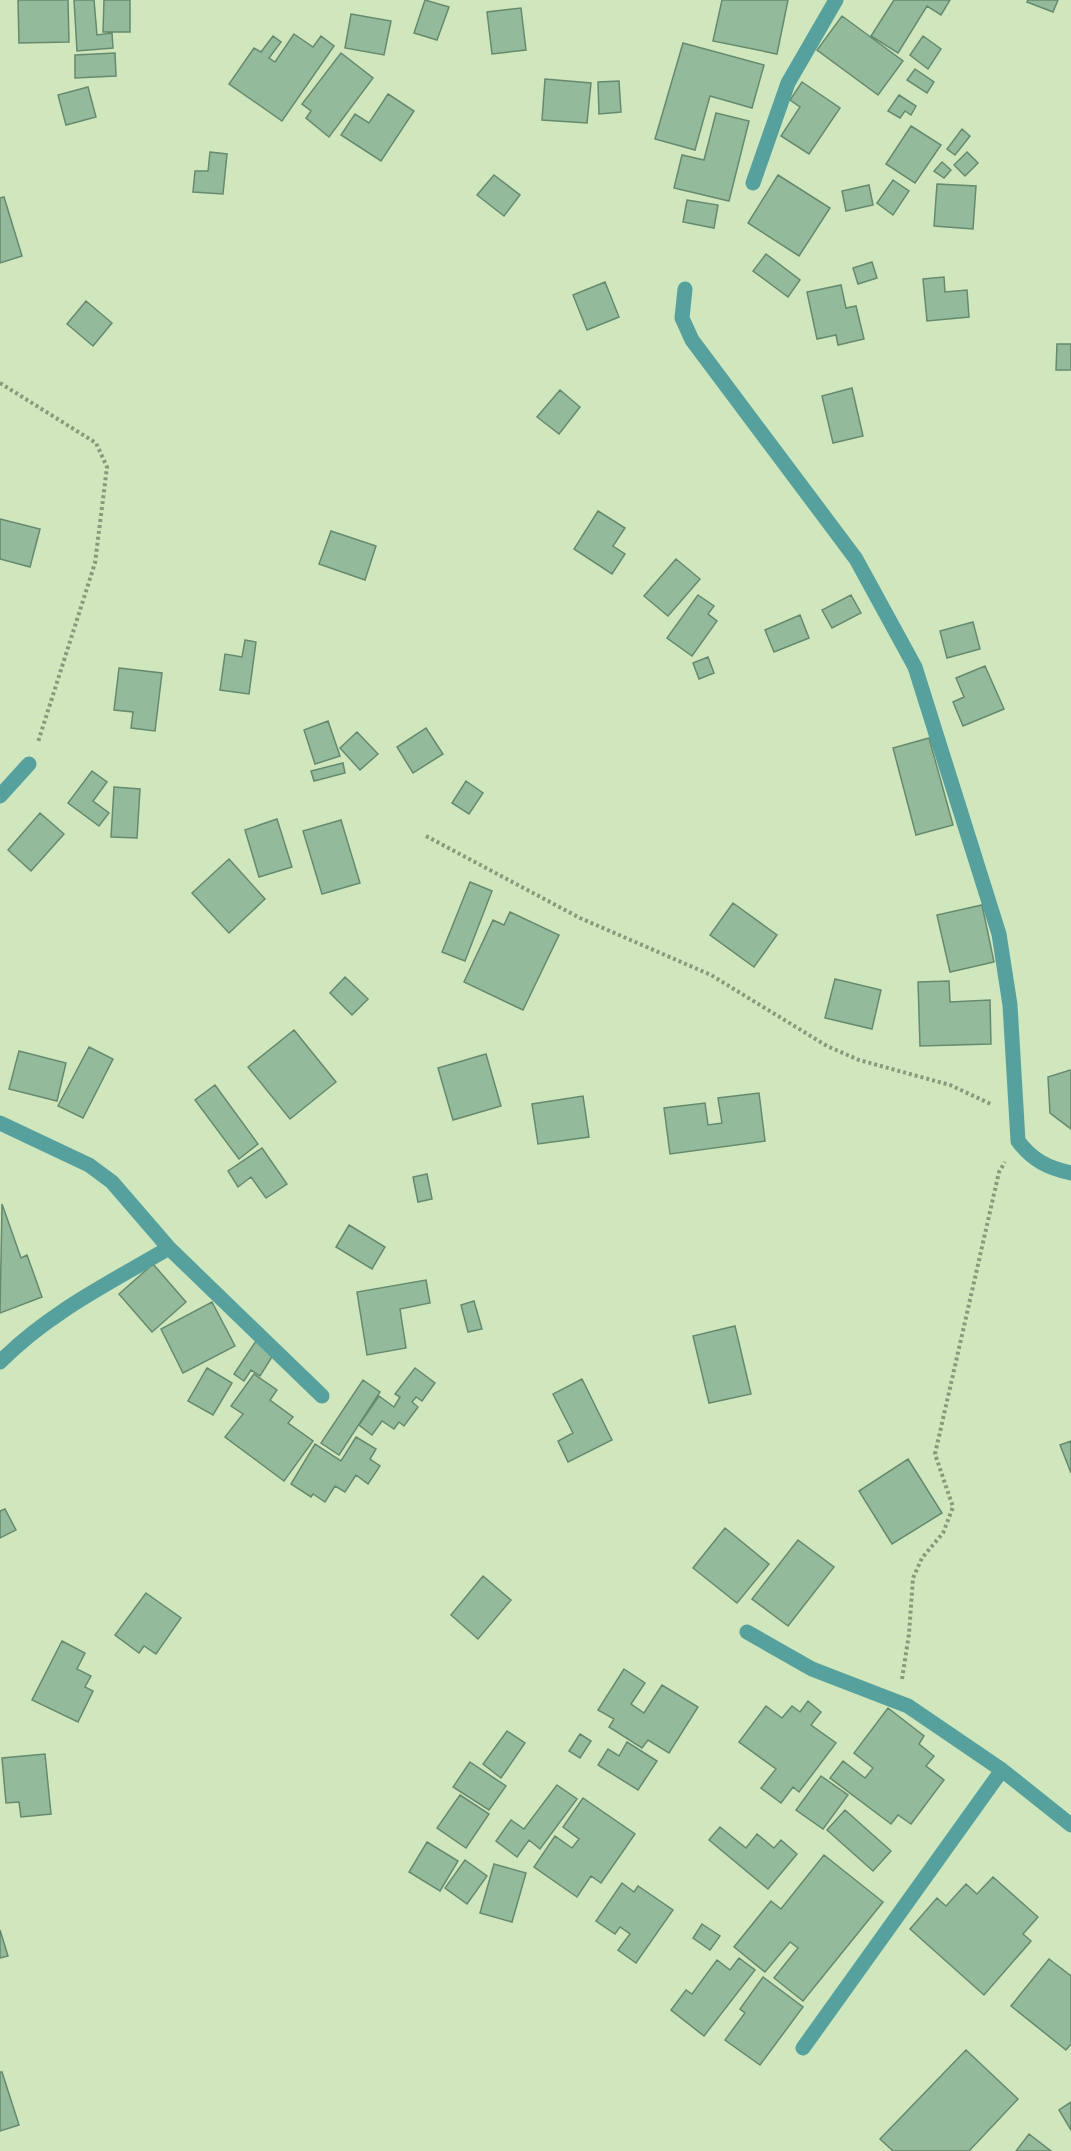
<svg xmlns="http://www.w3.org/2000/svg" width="1071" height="2151" font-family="Montserrat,sans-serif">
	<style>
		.building { fill: #94ba9c; stroke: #668a6e; stroke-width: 1.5 }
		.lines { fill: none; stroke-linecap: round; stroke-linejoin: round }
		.path { stroke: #899a7c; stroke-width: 4; stroke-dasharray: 3 3; stroke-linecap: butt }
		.minor { stroke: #56a19d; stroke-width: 15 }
	</style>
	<rect width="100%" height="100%" fill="#d0e6bd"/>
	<!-- building -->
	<path class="building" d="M18,0H68L69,42L19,43Z
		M74,0H94L97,35L112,33L113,48L77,51Z
		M104,0H130V32H103Z
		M425,0L449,7L437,40L414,33Z
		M722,0H788L777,54L713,41Z
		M894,0H950L941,15L927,6L898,53L871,36Z
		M1028,0H1058L1053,12L1027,2Z
		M521,8L526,50L492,54L487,12Z
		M351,14L391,21L384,55L345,48Z
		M842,16L903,61L878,95L817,50Z
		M294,34L313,47L321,36L334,46L282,121L229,84L254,48L261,52L273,36L281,42L269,58L275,62Z
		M923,36L941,49L928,69L910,55Z
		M683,43L764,65L752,108L710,96L695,150L655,139Z
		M115,53L116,76L75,78V55Z
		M341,53L373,78L329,137L306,118L311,111L302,104Z
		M915,69L934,82L927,93L907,80Z
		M545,79L591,83L587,123L542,120Z
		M619,81L621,112L599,114L598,82Z
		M802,82L840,108L809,154L781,136L800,107L790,100Z
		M88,87L96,117L66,125L58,95Z
		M388,94L414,111L381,161L341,135L355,114L369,123Z
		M899,95L916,106L911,115L905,111L900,118L888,111Z
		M716,113L749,121L729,201L674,188L682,155L704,160Z
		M911,126L941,145L915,183L886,164Z
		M962,129L970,136L955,155L947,149Z
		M210,152L227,154L223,194L193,192L195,171H208Z
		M967,152L978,163L965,176L954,165Z
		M942,162L951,170L944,178L934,171Z
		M494,175L520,195L504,216L477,195Z
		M778,175L830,208L799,256L748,223Z
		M893,180L909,191L893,215L877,203Z
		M937,184L976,186L973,229L934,226Z
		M869,185L873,205L846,211L842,191Z
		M4,197L22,256L0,263V198Z
		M687,200L718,205L714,228L683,222Z
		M766,254L800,280L788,297L753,271Z
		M872,262L877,278L858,284L853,268Z
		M944,277L945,292L967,290L969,317L927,321L923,279Z
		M605,282L619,317L587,330L573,295Z
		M841,285L846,308L856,306L864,339L838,345L836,335L817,339L807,292Z
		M86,301L112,323L93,346L67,324Z
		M1057,344H1071V370H1056Z
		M852,388L863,436L833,443L822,396Z
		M560,390L580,407L559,434L537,417Z
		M598,511L625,528L613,546L625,554L612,574L574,549Z
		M0,519L40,529L30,567L0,559Z
		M331,531L376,546L365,580L319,564Z
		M676,559L700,579L668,616L644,596Z
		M698,595L714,606L708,614L717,621L692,656L667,638Z
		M851,595L861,613L832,628L822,610Z
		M800,615L809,638L774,652L765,630Z
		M973,622L980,649L947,658L940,631Z
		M245,640L256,642L249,694L220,690L225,654L242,657Z
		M708,657L714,673L699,679L693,663Z
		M985,666L1004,709L963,726L953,702L964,697L956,678Z
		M119,668L162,673L155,731L131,728L133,712L114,710Z
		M328,721L340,756L315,764L304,730Z
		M426,728L443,754L413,773L397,747Z
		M357,732L378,754L360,770L340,748Z
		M929,738L953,825L916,835L893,748Z
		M343,763L345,773L314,781L311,771Z
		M92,771L107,782L93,801L109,813L99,826L68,803Z
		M466,781L483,793L469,814L452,803Z
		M114,787L140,789L137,838L111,837Z
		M40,813L64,834L31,871L8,850Z
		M277,819L292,867L259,877L245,830Z
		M341,820L360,883L322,894L303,831Z
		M229,859L265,899L229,933L192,893Z
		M470,882L492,891L465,961L442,952Z
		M733,903L777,935L754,967L710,935Z
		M982,905L994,962L950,972L937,915Z
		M510,912L559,935L523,1010L464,982L493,920L504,925Z
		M345,977L368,999L352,1015L330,993Z
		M835,979L881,990L872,1029L825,1018Z
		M949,981L950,1002L990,1000L991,1044L920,1046L918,982Z
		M294,1030L336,1082L290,1119L248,1067Z
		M89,1047L113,1059L83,1118L58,1106Z
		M19,1051L66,1063L57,1101L9,1089Z
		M486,1054L501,1106L453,1120L438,1068Z
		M1070,1070L1071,1071V1129L1050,1113L1048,1077Z
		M215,1085L258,1144L239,1159L195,1100Z
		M759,1093L765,1141L670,1154L664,1108L705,1103L708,1125L722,1123L718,1098Z
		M583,1096L589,1137L538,1144L532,1104Z
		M262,1148L287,1184L266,1198L251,1177L238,1187L228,1171Z
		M427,1174L432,1199L418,1202L413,1177Z
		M2,1204L21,1258L27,1255L42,1297L0,1313Z
		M349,1225L385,1247L372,1269L336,1247Z
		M153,1264L186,1302L152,1332L119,1294Z
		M426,1280L430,1303L400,1309L406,1348L367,1355L357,1292Z
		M474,1301L482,1329L468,1332L461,1305Z
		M212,1302L235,1346L183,1373L161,1329Z
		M735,1326L751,1394L709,1403L693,1336Z
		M256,1341L275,1352L260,1376L251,1370L244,1381L234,1374Z
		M207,1368L232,1383L213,1415L188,1401Z
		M415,1368L435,1383L422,1401L416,1397L412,1402L418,1407L404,1426L399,1422L394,1429L382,1421L372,1435L359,1425L379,1396L394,1407L400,1397L395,1394Z
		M254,1374L277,1390L270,1400L293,1417L288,1423L313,1441L284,1481L225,1437L243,1414L231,1406Z
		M582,1379L612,1440L568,1462L558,1441L573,1433L553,1394Z
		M363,1380L380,1392L339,1455L321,1443Z
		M356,1437L376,1449L370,1459L380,1466L368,1484L356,1475L345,1492L335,1486L325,1502L313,1494L311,1497L291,1484L315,1444L341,1461Z
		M1071,1441V1473L1060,1445Z
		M908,1459L942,1513L892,1544L859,1491Z
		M5,1509L16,1530L0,1538V1511Z
		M725,1528L769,1564L737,1603L693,1568Z
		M798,1540L834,1567L788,1626L752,1599Z
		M483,1576L511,1600L478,1639L451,1615Z
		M146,1593L181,1618L156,1654L144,1646L139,1653L115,1635Z
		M62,1641L85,1653L77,1669L91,1676L85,1687L93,1691L78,1722L32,1700Z
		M624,1669L645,1683L631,1704L644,1713L662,1685L698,1707L669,1753L648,1740L642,1748L609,1727L614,1719L598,1710Z
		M808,1701L821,1712L811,1725L836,1743L799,1792L793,1787L781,1803L761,1788L776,1769L739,1742L766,1706L782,1718L792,1706L800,1712Z
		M888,1708L924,1736L919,1744L934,1756L926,1766L944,1780L911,1824L898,1815L891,1824L830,1778L843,1761L865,1778L873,1768L854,1753Z
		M507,1731L525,1743L501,1778L483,1764Z
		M580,1734L591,1741L580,1758L569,1751Z
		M627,1742L657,1761L638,1790L598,1765L608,1749L619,1756Z
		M45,1754L51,1814L21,1817L19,1802L6,1803L2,1758Z
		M470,1762L506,1786L489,1810L453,1787Z
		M821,1776L848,1795L823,1829L796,1810Z
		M557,1785L577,1799L540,1849L529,1840L517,1857L496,1841L511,1820L524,1829Z
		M460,1795L489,1814L466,1848L437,1828Z
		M583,1798L635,1834L601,1883L591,1876L577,1897L534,1867L555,1836L572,1848L579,1839L563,1827Z
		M845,1810L891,1851L873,1871L827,1830Z
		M720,1827L746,1848L757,1834L774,1848L781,1840L797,1854L768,1889L709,1840Z
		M427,1842L458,1861L440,1891L409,1872Z
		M824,1855L883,1902L803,2001L774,1978L798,1948L790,1942L765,1972L734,1947L771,1901L781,1909Z
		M465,1860L487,1876L467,1904L445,1888Z
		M494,1864L526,1873L512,1922L480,1913Z
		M993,1877L1038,1917L1023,1934L1031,1941L984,1995L910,1929L937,1898L946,1906L966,1884L977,1894Z
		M622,1883L634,1892L638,1886L673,1910L636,1963L618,1950L630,1934L620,1927L615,1934L596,1921Z
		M702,1924L720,1936L710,1950L693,1938Z
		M0,1930L8,1956L0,1958Z
		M739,1958L755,1970L704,2036L671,2010L686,1990L692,1994L717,1960L730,1970Z
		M1049,1959L1071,1976V2044L1066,2050L1011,2006Z
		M763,1977L803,2007L760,2065L725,2040L745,2013L740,2009Z
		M966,2050L1018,2099L969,2151H893L880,2139Z
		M0,2072H2L19,2125L0,2131Z
		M1071,2102V2130L1059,2110Z
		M1029,2134L1051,2151H1016Z"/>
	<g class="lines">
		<!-- path -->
		<path class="path" d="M0,383L96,443L107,467L95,563L38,742
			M426,836L580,918L711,975L827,1046L859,1060L950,1085L993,1105
			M902,1679L909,1634L913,1578L922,1558L943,1533L953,1507L935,1454L999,1172L1005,1162"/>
		<!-- minor -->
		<path class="minor" d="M753,183L788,83L836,0
			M685,289L682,318L692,340L856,559L915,667L999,934L1010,1005L1018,1141C1032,1160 1048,1168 1071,1173
			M0,796L29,764
			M0,1123L89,1165L112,1182L169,1248L322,1396
			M0,1362C48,1313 111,1282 169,1248
			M747,1632L812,1669L908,1706L1002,1770L1071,1825
			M803,2048L1002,1770"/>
	</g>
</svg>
